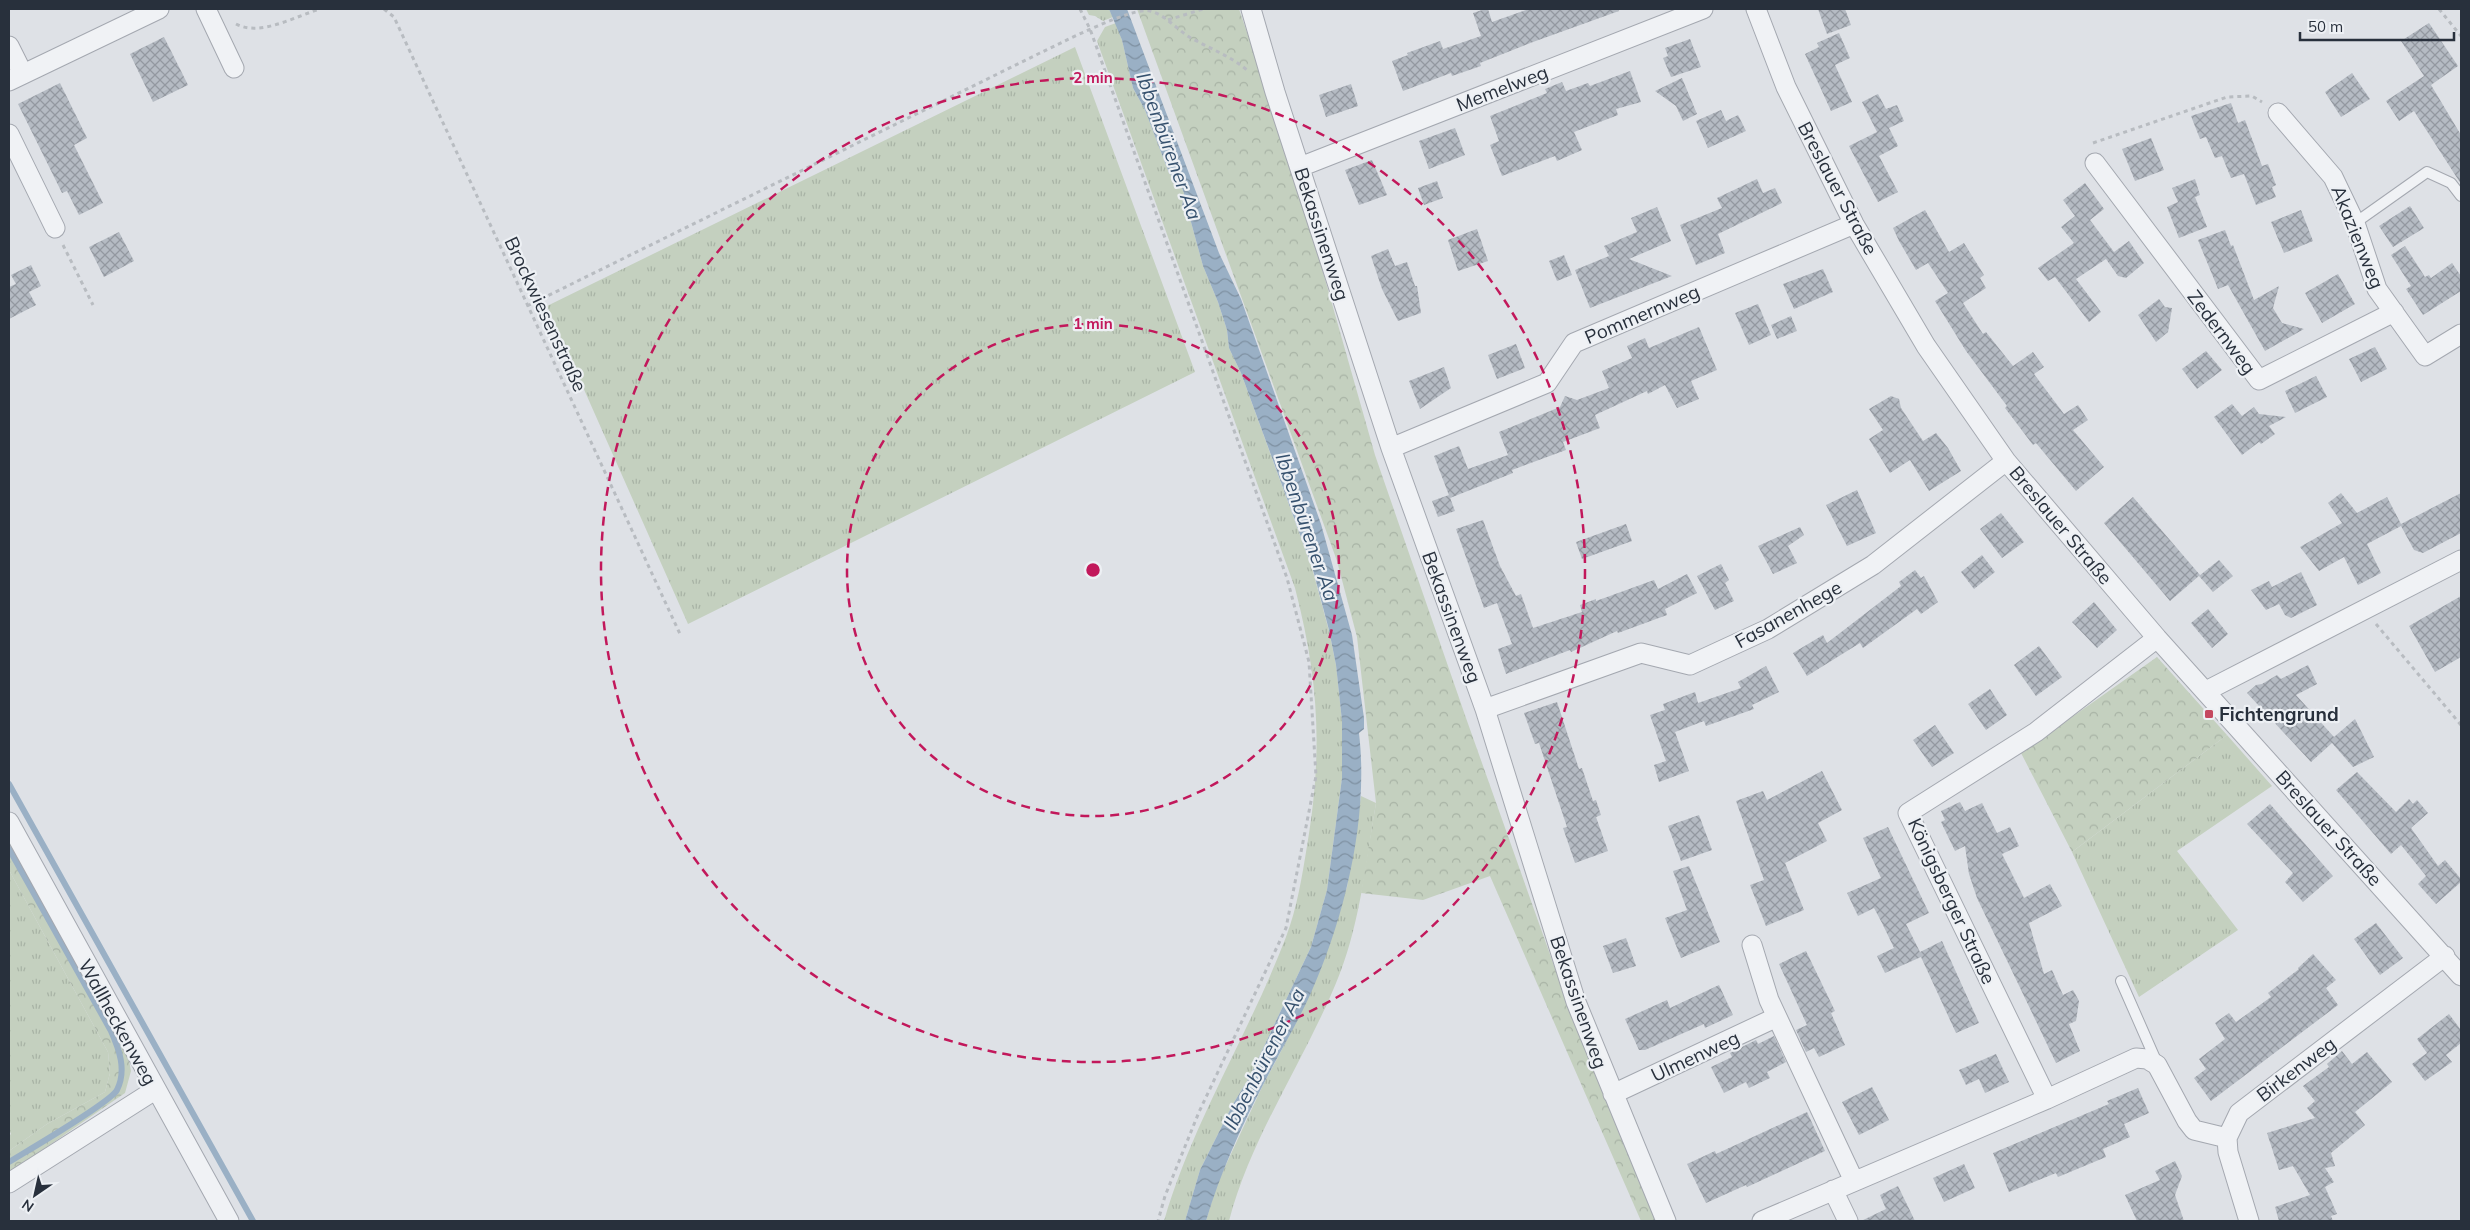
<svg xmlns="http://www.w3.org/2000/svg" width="2470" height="1230" font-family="Mulish,sans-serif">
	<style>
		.grass { fill: url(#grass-tufts) }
		.forest { fill: url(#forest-crowns) }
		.water { fill: url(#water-waves) }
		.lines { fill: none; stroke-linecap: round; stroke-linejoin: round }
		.stream { stroke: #9ab0c5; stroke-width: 6 }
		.building { fill: url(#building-cross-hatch) }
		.service-casing { stroke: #a4a8b0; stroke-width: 12 }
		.minor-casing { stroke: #a4a8b0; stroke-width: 21 }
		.path { stroke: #b8bcc1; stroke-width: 3; stroke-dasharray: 4 4; stroke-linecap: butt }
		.service { stroke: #f0f2f5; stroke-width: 10 }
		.minor { stroke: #f0f2f5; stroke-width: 19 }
		.ring { fill: none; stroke: #c2185b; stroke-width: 2.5; stroke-dasharray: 9 6 }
		.poi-dot { fill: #c54960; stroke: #edf0f4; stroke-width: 2 }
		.labels { text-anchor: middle; stroke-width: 4.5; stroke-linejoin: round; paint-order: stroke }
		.street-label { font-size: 19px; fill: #28303c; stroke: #edf0f4 }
		.poi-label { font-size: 19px; font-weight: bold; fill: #28303c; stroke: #edf0f4; text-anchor: start }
		.water-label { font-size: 20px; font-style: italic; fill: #35506d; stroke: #edf0f4 }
		.centre { fill: #c2185b; stroke: #edf0f4; stroke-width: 2.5 }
		.ring-label { font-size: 15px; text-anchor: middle; font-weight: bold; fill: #c2185b; stroke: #edf0f4; stroke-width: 4.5; stroke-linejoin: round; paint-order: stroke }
	</style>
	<defs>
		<pattern id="grass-tufts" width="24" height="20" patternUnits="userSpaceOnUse" patternTransform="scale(1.25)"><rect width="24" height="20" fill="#c4d0bf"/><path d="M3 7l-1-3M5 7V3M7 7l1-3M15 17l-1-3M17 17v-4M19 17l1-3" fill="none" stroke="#a8b3a5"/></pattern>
		<pattern id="forest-crowns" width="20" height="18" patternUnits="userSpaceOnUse" patternTransform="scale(1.25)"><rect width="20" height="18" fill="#c4d0bf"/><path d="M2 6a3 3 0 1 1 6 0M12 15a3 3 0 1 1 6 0" fill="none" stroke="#a8b3a5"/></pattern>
		<pattern id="water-waves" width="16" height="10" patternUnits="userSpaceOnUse" patternTransform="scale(1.25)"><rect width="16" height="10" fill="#9ab0c5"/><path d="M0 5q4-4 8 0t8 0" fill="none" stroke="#7e90a1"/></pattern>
		<pattern id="building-cross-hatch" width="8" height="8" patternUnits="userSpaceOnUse" patternTransform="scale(1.25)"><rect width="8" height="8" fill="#b5bbc3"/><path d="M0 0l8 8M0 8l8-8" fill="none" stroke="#9398a0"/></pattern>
	</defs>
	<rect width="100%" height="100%" fill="#dee1e6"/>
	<!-- grass -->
	<path class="grass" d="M1086,9H1109L1113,17L1103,21L1095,16L1089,15Z
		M1116,23L1122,40L1133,88L1145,110L1169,173L1181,186L1184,193L1182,207L1191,222L1203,266L1218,302L1227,330L1229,348L1241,373L1312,568L1329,631L1336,665L1342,721V778L1327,890L1311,947L1249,1078L1233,1104L1200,1170L1185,1221H1164C1193,1121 1249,1034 1286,937C1297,908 1302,877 1307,846C1323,752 1319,680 1295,588L1097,41L1105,27Z
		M1075,47L1195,372L688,624L547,306Z
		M2227,735L2272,786L2177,851L2238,930L2139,997L2072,852Z
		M1361,796L1376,803C1367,857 1360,922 1340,973C1307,1058 1252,1133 1229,1221H1206L1217,1184L1262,1087L1289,1036L1347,887Z
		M9,870L108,1052L110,1073L105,1092L47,1124L9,1151V1136L11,1134L9,1130Z"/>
	<!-- forest -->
	<path class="forest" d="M1137,9H1239L1294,170L1375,455L1466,718L1568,1005L1656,1221H1641L1490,876L1423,900L1361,893L1376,803L1357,637L1337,561Z
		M2157,657L2227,735L2072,852L2021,753Z
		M9,838L128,1055L131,1071L125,1093L9,1173V1151L47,1124L105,1092L110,1073L108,1052L9,870Z"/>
	<!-- water -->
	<path class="water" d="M1109,9H1127L1219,253L1241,299L1321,524L1352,635L1364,718V729L1359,733C1369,818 1345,917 1310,995C1296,1026 1278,1055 1263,1085C1240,1129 1220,1174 1206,1221H1185L1200,1170L1233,1104L1249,1078L1311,947L1327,890L1342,778V721L1336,665L1329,630L1313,570L1241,373L1229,348L1227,330L1218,302L1203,266L1191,222L1182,207L1184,193L1181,186L1169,173L1145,110L1133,88L1122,40Z"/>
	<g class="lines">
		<!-- stream -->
		<path class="stream" d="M9,784L253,1221
			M9,849L111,1031C119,1049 127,1070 117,1090C110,1103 27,1151 9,1162"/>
	</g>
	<!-- building -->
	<path class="building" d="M1485,9H1488L1492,22L1529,9H1618L1619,11L1533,42L1480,63L1481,66L1452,76L1451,73L1403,91L1392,61L1408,55L1407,53L1440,41L1443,49L1481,36L1473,13Z
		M1818,9H1845L1851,25L1827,34Z
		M2429,23L2458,66L2431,85L2461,135V184L2414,111L2399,121L2386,101L2424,76L2401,41Z
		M1839,33L1850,58L1835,65L1852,102L1831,111L1805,54L1819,47L1817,43Z
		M164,37L188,85L153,102L130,54Z
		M1690,39L1701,67L1671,77L1663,58L1668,56L1665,48Z
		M1630,71L1641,102L1616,109L1618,115L1574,132L1582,150L1557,161L1555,156L1502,176L1490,145L1499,141L1490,116L1547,93L1545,89L1562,82L1566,91L1588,83L1590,86Z
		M2352,73L2370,99L2341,117L2325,92Z
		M1682,78L1697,114L1683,121L1676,106L1655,91Z
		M60,83L87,138L74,145L103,203L79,215L67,191L62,193L18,104Z
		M1351,84L1358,106L1326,117L1319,95Z
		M1878,94L1886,109L1897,105L1904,121L1889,128L1898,146L1879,156L1898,192L1878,202L1849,146L1877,132L1862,102Z
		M2231,103L2238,123L2245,120L2262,166L2268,164L2276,185L2272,187L2276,197L2256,205L2244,174L2231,178L2222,156L2215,158L2206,137L2200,139L2191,116Z
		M1721,110L1726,121L1738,115L1746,131L1708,148L1696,121Z
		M1455,128L1465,155L1429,169L1419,141Z
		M2151,138L2164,170L2135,181L2122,149Z
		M1372,160L1387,195L1359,205L1345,170Z
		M1757,179L1763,193L1775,188L1782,203L1718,234L1725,253L1696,265L1680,225L1722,208L1717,198Z
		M2195,179L2200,195L2195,197L2207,227L2179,238L2167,207L2178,202L2172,188Z
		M1437,181L1443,198L1424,205L1418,188Z
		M2085,183L2104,209L2090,220L2114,252L2129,241L2144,263L2126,278L2118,276L2106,259L2076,279L2101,312L2089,322L2055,277L2048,281L2038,268L2074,243L2061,227L2075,216L2063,200Z
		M2410,206L2424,228L2393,247L2379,226Z
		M1657,207L1671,241L1629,259L1672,276L1590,308L1575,270L1609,256L1604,246L1637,232L1631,218Z
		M1925,210L1949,252L1964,243L1984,275L1980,278L1986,288L1963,303L1983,334L1986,332L2013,366L2033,352L2044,367L2034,374L2064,414L2078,405L2088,420L2073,430L2104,467L2076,491L2036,443L2033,445L2005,408L2007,406L1966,351L1935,301L1948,293L1928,263L1916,270L1899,241L1893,228Z
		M2301,210L2313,241L2284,253L2271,222Z
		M1477,229L1488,261L1458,271L1448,240Z
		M2225,230L2231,246L2233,245L2254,300L2279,286L2273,308L2282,323L2304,329L2265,351L2228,285L2218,289L2198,240Z
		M119,232L134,261L104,277L89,247Z
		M2405,246L2425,277L2429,275L2431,278L2452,263L2461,276V291L2423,315L2406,289L2411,286L2391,255Z
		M1388,249L1395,266L1407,262L1415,286H1417L1421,313L1398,321L1382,289L1371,256Z
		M1564,255L1572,275L1557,281L1549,261Z
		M31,265L41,286L29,292L36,305L9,319V287L16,284L11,275Z
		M1823,269L1833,292L1794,309L1783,284Z
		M2338,274L2355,304L2322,323L2305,293Z
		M2159,299L2165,307L2172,308L2168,332L2156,342L2138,315Z
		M1758,304L1771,335L1749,345L1735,313Z
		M1791,316L1797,331L1777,339L1771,325Z
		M1699,327L1717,370L1691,381L1699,399L1677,408L1665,385L1648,394L1647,391L1595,415L1600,428L1563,442L1566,450L1512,470L1513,473L1450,498L1434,456L1459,446L1468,469L1508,455L1499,432L1560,407L1565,396L1577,400L1609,388L1602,371L1632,358L1627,346L1645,338L1649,348Z
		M1516,344L1525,368L1497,379L1488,355Z
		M2375,347L2387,369L2361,382L2349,359Z
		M2206,351L2222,370L2197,389L2182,369Z
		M1444,367L1451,388L1420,409L1409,381Z
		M2316,376L2327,397L2295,413L2285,391Z
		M1891,396L1899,399L1901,408L1923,441L1936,433L1948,448L1961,471L1929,491L1910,460L1890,473L1869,439L1883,430L1869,409Z
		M2232,404L2242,416L2254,407L2259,414L2286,417L2269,426L2275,434L2261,444L2259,442L2242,455L2214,417Z
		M1857,490L1876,533L1847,546L1826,505Z
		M2341,493L2357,513L2387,497L2401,524L2461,493V533L2423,553L2414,550L2401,526L2367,544L2381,573L2358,585L2344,557L2319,571L2300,547L2342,523L2328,503Z
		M1449,495L1455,511L1438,517L1432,501Z
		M2133,497L2200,575L2170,601L2104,523Z
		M2001,513L2024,542L2002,558L1980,529Z
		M1483,520L1500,566L1516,596L1521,594L1533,628L1582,612L1580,605L1596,599V601L1654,580L1658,589L1687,574L1697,593L1665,609L1667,615L1618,633L1617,631L1571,652L1570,650L1506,674L1498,649L1512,644L1497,603L1484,608L1456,529Z
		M1626,524L1632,541L1582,559L1576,542Z
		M1800,527L1804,535L1788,546L1797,563L1773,574L1758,546Z
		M1982,555L1995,572L1974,589L1961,572Z
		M2219,560L2233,576L2213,592L2199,576Z
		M1721,564L1729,580L1725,583L1734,601L1715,610L1697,576Z
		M1915,570L1921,578L1924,576L1938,602L1921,614L1917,609L1863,648L1860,643L1807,676L1793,653L1823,635L1827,643L1901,586L1899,582Z
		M2301,572L2317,605L2291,618L2285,615L2279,604L2266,610L2251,590L2269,581L2272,587Z
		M2461,596V657L2435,672L2409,626Z
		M2094,602L2117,630L2097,648L2072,622Z
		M2208,609L2228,634L2212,648L2191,623Z
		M2039,646L2062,677L2036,696L2014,665Z
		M2308,665L2317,684L2296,695L2334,737L2355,719L2374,757L2353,767L2332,743L2311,762L2247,693L2256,685L2262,684L2277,675L2281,679Z
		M1766,666L1779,692L1752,705L1754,709L1706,726L1704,721L1675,732L1689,771L1659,782L1654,765L1666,761L1650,715L1665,710L1663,704L1695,692L1698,703L1741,688L1738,682Z
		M1990,689L2007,715L1986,730L1968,704Z
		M1557,702L1579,769L1582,768L1593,801L1596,800L1601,815L1596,817L1608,851L1575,863L1563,828L1567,827L1539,743L1535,744L1524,713Z
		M1935,725L1954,753L1932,767L1913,740Z
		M1822,771L1842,810L1818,823L1827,841L1785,863L1804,910L1766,926L1750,885L1764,880L1736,801L1763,791L1767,800Z
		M2357,772L2396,812L2409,799L2413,804L2417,800L2428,813L2411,828L2438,866L2445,860L2461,879V882L2436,904L2418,884L2426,876L2401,845L2391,854L2336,790Z
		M1960,802L1965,811L1982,803L1997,833L2010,827L2019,846L2002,854L2024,898L2050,884L2062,906L2029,923L2044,974L2052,970L2063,995L2073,990L2079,1001L2076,1021L2069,1024L2080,1051L2056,1063L1977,898L1969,874L1965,846L1955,851L1941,822L1945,820L1941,811Z
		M2270,804L2333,876L2303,902L2285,882L2293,873L2247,824Z
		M1699,815L1712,850L1681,861L1668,826Z
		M1888,827L1929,913L1906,924L1920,952L1942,941L1979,1023L1956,1033L1921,957L1885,973L1877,956L1894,948L1882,923L1874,908L1858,916L1847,893L1881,878L1863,838Z
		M1689,866L1720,942L1681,958L1665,918L1687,910L1673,871Z
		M2376,923L2403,958L2380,975L2354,939Z
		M1626,938L1636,966L1613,973L1603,946Z
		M1806,951L1835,1011L1831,1013L1845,1045L1819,1057L1814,1048L1806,1052L1796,1030L1807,1025L1779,964Z
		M2313,954L2336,980L2326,988L2338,1005L2211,1101L2194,1078L2206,1069L2199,1059L2225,1039L2215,1023L2229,1013L2236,1022L2271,997L2268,993L2299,969L2298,968Z
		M1719,985L1733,1015L1705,1028L1704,1024L1645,1050H1639L1625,1019L1667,1000L1670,1008Z
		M2449,1014L2461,1030V1043L2446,1055L2452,1062L2425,1081L2412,1064L2427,1053L2417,1039Z
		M1774,1036L1786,1062L1767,1072L1770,1078L1749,1088L1746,1082L1724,1093L1711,1067L1732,1057L1730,1053L1756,1040L1758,1044Z
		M2342,1051L2352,1064L2367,1052L2392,1082L2355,1112L2365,1125L2331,1153L2335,1166L2325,1168L2334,1182L2325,1187L2337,1214L2331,1216L2333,1221H2279L2275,1207L2310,1195L2293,1166L2279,1170L2267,1133L2315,1118L2307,1108L2315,1101L2303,1086L2329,1067L2327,1064Z
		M1996,1054L2009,1082L1985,1093L1979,1079L1966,1085L1959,1070Z
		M1872,1087L1889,1120L1859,1135L1842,1102Z
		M2138,1088L2149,1113L2124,1124L2130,1137L2103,1149L2106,1157L2058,1177L2056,1173L2009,1192L1993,1153L2109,1104L2107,1101Z
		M1807,1112L1825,1151L1747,1187L1746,1185L1706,1203L1687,1164L1715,1151L1716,1154Z
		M2175,1161L2182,1176L2175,1195L2184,1221H2137L2125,1195L2160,1180L2155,1171Z
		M1964,1164L1975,1188L1944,1202L1933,1178Z
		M1898,1186L1915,1221H1861L1886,1209L1880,1195Z"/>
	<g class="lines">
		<!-- service casing -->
		<g class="service-casing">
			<path id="service" d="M2355,223L2427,172L2451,183L2461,196
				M2121,981L2157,1063"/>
		</g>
		<!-- minor casing -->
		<g class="minor-casing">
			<path id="minor" d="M206,9L234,68
				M1251,9L1275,92L1391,448L1485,709L1576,1002L1666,1221
				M1756,9L1786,87L1854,224L1926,346L2006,461L2157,638L2461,976
				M9,46L23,74
				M9,81L159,9
				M2278,113L2333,177L2355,223L2377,289L2425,356L2461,334
				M9,134L55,228
				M2095,163L2259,380L2394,312
				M1300,167L1703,9
				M1391,448L1547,383L1574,343L1854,224
				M2206,691L2461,560
				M1485,709L1641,653L1690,665L1768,629L1873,565L2006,461
				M9,822L229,1221
				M1752,945L1769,1000L1854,1181
				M1613,1094L1777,1017
				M2047,1099L2136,1058L2147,1059L2157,1065L2187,1121L2194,1130L2227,1138
				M9,1183L155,1090
				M1833,1190L1848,1221
				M1762,1221L2047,1099L1908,813L2036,732L2157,638
				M2249,1221L2228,1152L2227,1138L2239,1113L2445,956"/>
		</g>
		<!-- path -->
		<path class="path" d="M384,9L394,17L680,634
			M1080,9L1090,29L1287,578L1309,662L1316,776L1286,928L1199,1112L1165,1196L1158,1221
			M2439,9L2461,36
			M1168,20L1203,9
			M236,24C260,37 296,16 320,9
			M2093,143L2227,97L2252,96L2262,102
			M63,245L93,305
			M527,306L1040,53C1059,44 1133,6 1150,11C1166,15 1177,30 1191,38C1211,49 1230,56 1247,70
			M2376,624L2461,725"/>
		<!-- service -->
		<use href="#service" class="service"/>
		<!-- minor -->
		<use href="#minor" class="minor"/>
	</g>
	<!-- distance rings -->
	<g class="ring">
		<circle cx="1093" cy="570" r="246"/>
		<circle cx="1093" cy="570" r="492"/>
	</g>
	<!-- markers -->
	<rect class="poi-dot" x="2204" y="709" width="10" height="10" rx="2.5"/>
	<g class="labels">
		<!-- street labels -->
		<g class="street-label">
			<text transform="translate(1502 88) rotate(-21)" y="7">Memelweg</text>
			<text transform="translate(1838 188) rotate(62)" y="7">Breslauer Straße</text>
			<text transform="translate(1322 234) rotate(72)" y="7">Bekassinenweg</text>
			<text transform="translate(2358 237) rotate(68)" y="7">Akazienweg</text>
			<text transform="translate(546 314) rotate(65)" y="7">Brockwiesenstraße</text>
			<text transform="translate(1642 314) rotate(-23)" y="7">Pommernweg</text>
			<text transform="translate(2222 332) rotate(53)" y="7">Zedernweg</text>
			<text transform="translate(2061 525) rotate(50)" y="7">Breslauer Straße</text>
			<text transform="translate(1788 614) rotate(-29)" y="7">Fasanenhege</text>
			<text transform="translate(1452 617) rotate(70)" y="7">Bekassinenweg</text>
			<text transform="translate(2329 828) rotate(48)" y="7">Breslauer Straße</text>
			<text transform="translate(1952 901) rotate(65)" y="7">Königsberger Straße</text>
			<text transform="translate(1579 1002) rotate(71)" y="7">Bekassinenweg</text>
			<text transform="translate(118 1022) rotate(61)" y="7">Wallheckenweg</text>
			<text transform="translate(1695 1056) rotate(-25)" y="7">Ulmenweg</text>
			<text transform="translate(2296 1069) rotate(-37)" y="7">Birkenweg</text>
		</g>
		<!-- poi labels -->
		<g class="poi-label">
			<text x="2219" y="721">Fichtengrund</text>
		</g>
		<!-- water labels -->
		<g class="water-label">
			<text transform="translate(1169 146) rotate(70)" y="7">Ibbenbürener Aa</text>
			<text transform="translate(1307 527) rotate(71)" y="7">Ibbenbürener Aa</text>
			<text transform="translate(1264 1059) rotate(-63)" y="7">Ibbenbürener Aa</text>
		</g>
	</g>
	<circle cx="1093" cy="570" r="8" class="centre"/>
	<g class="ring-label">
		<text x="1093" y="83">2 min</text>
		<text x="1093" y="329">1 min</text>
	</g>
	<!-- border -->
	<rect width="2470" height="1230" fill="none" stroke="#28303c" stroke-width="20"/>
	<!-- north arrow -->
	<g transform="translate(35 1195) rotate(214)" stroke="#edf0f4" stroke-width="4" paint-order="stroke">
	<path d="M0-4L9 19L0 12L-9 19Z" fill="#28303c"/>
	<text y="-8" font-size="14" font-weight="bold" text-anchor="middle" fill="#28303c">N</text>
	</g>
	<!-- scale -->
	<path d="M2300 32v8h154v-8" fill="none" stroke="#28303c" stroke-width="2.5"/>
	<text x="2308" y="32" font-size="15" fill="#28303c" stroke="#edf0f4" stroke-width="4" paint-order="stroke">50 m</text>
</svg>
